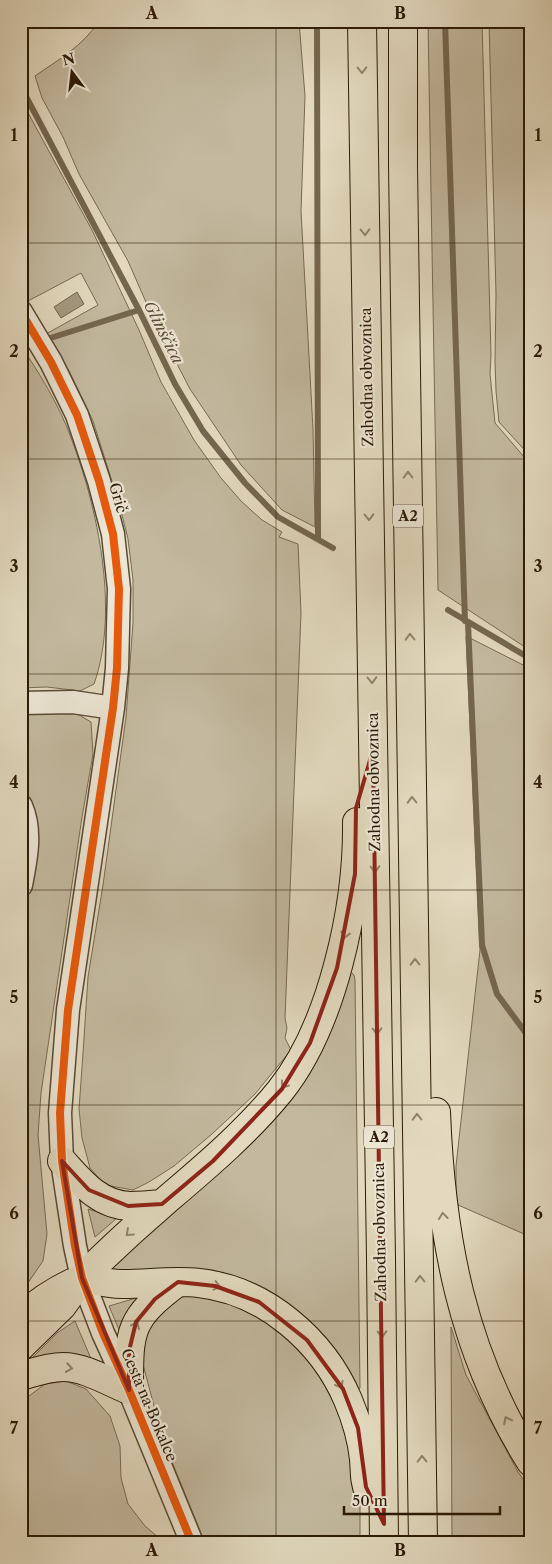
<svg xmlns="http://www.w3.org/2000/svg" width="552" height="1564" font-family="'Libre Caslon Text',serif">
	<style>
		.green { fill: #c3b99f; stroke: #786a52 }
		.water { fill: #a4987f; stroke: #74664f }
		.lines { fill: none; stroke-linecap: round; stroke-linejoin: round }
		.stream { stroke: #74664f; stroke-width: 6 }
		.minor-casing { stroke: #5a4a34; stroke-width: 25 }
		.major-casing { stroke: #2c1b06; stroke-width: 30 }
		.highway-casing { stroke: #2c1b06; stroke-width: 30 }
		.minor { stroke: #ece6d5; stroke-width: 22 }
		.major { stroke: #e2d9be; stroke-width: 28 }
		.highway { stroke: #e2d9be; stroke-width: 28 }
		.cycleway-casing { stroke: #ece6d5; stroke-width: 11 }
		.cycleway { stroke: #e8590c; stroke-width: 8 }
		.oneway { stroke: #90846b }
		.marked { fill: none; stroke: #8f2418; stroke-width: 4; stroke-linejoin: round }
		.grid { fill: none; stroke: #2c1b06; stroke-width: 1; stroke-opacity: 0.55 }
		.labels { text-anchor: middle; stroke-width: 4.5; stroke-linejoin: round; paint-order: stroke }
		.shield { fill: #ece6d5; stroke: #665844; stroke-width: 1 }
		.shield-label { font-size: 14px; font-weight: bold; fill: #2c1b06 }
		.street-label { font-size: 15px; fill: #2c1b06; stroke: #ece6d5 }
		.water-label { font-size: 16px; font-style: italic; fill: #5c4d36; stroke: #ece6d5 }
		.neatline { fill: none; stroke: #2c1b06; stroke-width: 2 }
		.grid-label { font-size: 16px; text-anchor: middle; font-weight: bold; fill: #2c1b06 }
	</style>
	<rect width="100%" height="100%" fill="#e2d9be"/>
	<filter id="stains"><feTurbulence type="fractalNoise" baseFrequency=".004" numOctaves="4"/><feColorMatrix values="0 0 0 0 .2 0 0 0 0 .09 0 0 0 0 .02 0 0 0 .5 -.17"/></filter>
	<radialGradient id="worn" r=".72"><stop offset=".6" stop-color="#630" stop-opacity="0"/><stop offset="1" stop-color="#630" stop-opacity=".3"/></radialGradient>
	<!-- green -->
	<path class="green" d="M99,21H299L305,96L301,211L313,429L315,527L282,510L241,465L190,389L152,316L128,261L79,174L63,137L42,98L35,76C58,60 83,46 99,21Z
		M428,21H482L491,355L490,374L495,423L531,465V651L438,590Z
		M489,21H531V457L499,422L496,391L495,361L496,294Z
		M21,100L92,230L139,330L161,382L194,440L221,478L241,501L262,520L282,532L279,537L298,544L301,613L285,1018L287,1028L285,1038L291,1050L255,1094L212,1134L174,1166L149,1182L133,1190L105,1185L90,1168L82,1138L79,1109L83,1053L88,977L103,885L126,717L133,623V580L128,539L120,507L93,421L69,371L46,334L98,305L81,273L28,301L21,289Z
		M21,346C38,371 54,397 66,425C96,498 121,608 94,684L80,691L47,687L21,688Z
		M466,636L531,669V1237L458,1205L456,1194V1166L480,950Z
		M21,709L74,712L91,722L93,754L82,817L41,1093L38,1135L47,1234L43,1261L21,1293V906L29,891L26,803L21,793Z
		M351,972L354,975L355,980L360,1388L358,1390L296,1317L111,1271V1265L232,1162L270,1123L348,973Z
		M88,1209L117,1218L95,1237Z
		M189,1293L221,1296L283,1330L336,1395L360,1489V1543H205L163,1440L140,1353L143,1329L164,1303Z
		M143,1296L120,1332L109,1306Z
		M75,1321L92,1361H31L32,1358L57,1333Z
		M451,1327L466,1375L518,1472L531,1490V1543H452Z
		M66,1381L86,1389L110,1416L120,1446L121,1478L128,1504L145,1526L165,1543H21V1402L45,1384Z"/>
	<!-- water -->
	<path class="water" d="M77,292L84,304L61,318L54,307Z"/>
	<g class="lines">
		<!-- stream -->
		<path class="stream" d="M317,21L318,539
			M445,21L465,621
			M21,87L139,310L175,384L203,431L245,483L278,517L333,548
			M44,340L139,310
			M21,348L34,344
			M448,610L531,659
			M468,623L482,945L497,994L531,1040"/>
		<!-- minor casing -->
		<g class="minor-casing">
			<path id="minor" d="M21,312L51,362L77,415L99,481L113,534L119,589L117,668L113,708L68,1010L60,1113L62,1161L75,1246L82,1278L103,1333L129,1390L192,1543
				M21,703L73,702L113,708
				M21,806C32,831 26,859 21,885"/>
		</g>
		<!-- major casing -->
		<g class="major-casing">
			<path id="major" d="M21,1317C37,1303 53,1292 72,1283
				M21,1346L62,1306L82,1278
				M21,1376C35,1372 48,1367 63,1367C85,1367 109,1382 129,1390"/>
		</g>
		<!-- highway casing -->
		<g class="highway-casing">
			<path id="highway" d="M362,21L381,1259L384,1543
				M403,21V165L423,1543
				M436,1112C441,1239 462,1352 531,1462
				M62,1161C81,1182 99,1205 130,1206C141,1206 152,1205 162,1204
				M82,1278C108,1252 135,1227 163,1203C204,1168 246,1133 280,1091C333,1025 358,905 357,822
				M82,1278C96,1281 109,1284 123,1284C149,1284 174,1280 199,1283C265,1290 323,1341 348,1400C356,1419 362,1439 364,1459C365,1470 364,1482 369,1492
				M129,1390C129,1331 128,1319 178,1282"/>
		</g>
		<!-- minor -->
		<use href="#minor" class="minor"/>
		<!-- major -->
		<use href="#major" class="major"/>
		<!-- highway -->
		<use href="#highway" class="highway"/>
		<!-- cycleway casing -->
		<g class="cycleway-casing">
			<path id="cycleway" d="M21,312L51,362L77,415L99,481L113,534L119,589L117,668L113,708L68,1010L60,1113L62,1161L75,1246L82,1278L103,1333L129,1390L192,1543"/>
		</g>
		<!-- cycleway -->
		<use href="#cycleway" class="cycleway"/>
	</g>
	<!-- one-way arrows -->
	<defs><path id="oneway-chevron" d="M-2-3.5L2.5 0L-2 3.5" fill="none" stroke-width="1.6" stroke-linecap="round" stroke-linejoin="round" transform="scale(1.25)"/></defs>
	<g class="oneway">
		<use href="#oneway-chevron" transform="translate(362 70) rotate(89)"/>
		<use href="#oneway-chevron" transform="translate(365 232) rotate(89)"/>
		<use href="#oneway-chevron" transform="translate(408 475) rotate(-91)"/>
		<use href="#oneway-chevron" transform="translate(369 517) rotate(89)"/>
		<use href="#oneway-chevron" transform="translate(410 637) rotate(-91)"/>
		<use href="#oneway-chevron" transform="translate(372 680) rotate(89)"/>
		<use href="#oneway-chevron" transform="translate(412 800) rotate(-91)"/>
		<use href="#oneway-chevron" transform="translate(375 869) rotate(89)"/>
		<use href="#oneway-chevron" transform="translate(345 935) rotate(104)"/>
		<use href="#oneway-chevron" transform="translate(415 962) rotate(-91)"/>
		<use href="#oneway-chevron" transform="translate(377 1031) rotate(89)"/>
		<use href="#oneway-chevron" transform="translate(284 1085) rotate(126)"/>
		<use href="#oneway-chevron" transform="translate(417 1117) rotate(-91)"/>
		<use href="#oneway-chevron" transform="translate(443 1216) rotate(-97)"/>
		<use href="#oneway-chevron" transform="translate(129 1233) rotate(138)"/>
		<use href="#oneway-chevron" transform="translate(420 1279) rotate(-91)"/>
		<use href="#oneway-chevron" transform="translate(217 1286) rotate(14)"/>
		<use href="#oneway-chevron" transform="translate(136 1325) rotate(-65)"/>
		<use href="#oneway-chevron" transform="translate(382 1334) rotate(89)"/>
		<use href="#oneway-chevron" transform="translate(69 1368) rotate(8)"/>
		<use href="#oneway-chevron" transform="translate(340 1385) rotate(61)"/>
		<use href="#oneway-chevron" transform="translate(507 1420) rotate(-116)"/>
		<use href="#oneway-chevron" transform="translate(422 1459) rotate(-91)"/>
	</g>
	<!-- marked area -->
	<path class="marked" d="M373,750L384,1524L366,1487L358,1428L343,1389L307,1340L259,1302L215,1286L178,1282L155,1299L136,1322L129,1351V1390L82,1278L62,1161L89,1190L128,1206L162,1204L213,1161L282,1089L310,1043L337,968L355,874L356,808Z"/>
	<!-- grid -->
	<path class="grid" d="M276,21V1543M21,243H531M21,459H531M21,674H531M21,890H531M21,1105H531M21,1321H531"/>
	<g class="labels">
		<!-- shield labels -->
		<g class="shield">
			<rect x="393" y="504.5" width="30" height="23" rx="4"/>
			<rect x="364" y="1125.5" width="30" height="23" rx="4"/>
		</g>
		<g class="shield-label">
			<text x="408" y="521">A2</text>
			<text x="379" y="1142">A2</text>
		</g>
		<!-- street labels -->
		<g class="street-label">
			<text transform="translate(367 377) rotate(-91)" y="5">Zahodna obvoznica</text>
			<text transform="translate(118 498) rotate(74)" y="5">Grič</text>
			<text transform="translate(374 782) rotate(-91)" y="5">Zahodna obvoznica</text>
			<text transform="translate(380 1232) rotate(-91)" y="5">Zahodna obvoznica</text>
			<text transform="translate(149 1405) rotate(67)" y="5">Cesta na Bokalce</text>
		</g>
		<!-- water labels -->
		<g class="water-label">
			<text transform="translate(164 332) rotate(63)" y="6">Glinščica</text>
		</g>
	</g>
	<!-- margin -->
	<rect width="552" height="1564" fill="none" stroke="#e2d9be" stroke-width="55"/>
	<!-- north arrow -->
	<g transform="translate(72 72) rotate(345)" stroke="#ece6d5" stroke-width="4" paint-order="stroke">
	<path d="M0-4L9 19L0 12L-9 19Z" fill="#2c1b06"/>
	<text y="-8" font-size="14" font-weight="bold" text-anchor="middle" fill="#2c1b06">N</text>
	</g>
	<!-- scale -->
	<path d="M344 1506v8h156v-8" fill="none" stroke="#2c1b06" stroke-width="2.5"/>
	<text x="352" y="1506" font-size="15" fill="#2c1b06" stroke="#ece6d5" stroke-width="4" paint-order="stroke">50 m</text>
	<rect x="28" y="28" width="496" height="1508" class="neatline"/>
	<g class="grid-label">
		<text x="152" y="19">A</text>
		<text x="400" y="19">B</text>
		<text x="14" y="141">1</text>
		<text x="538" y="141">1</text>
		<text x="14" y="357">2</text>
		<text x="538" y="357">2</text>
		<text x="14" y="572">3</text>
		<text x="538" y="572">3</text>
		<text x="14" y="788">4</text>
		<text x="538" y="788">4</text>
		<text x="14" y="1003">5</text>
		<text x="538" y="1003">5</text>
		<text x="14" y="1219">6</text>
		<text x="538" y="1219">6</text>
		<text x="14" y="1434">7</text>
		<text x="538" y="1434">7</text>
		<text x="152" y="1556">A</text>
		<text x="400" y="1556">B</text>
	</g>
	<rect width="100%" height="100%" filter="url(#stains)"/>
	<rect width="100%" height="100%" fill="url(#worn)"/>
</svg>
